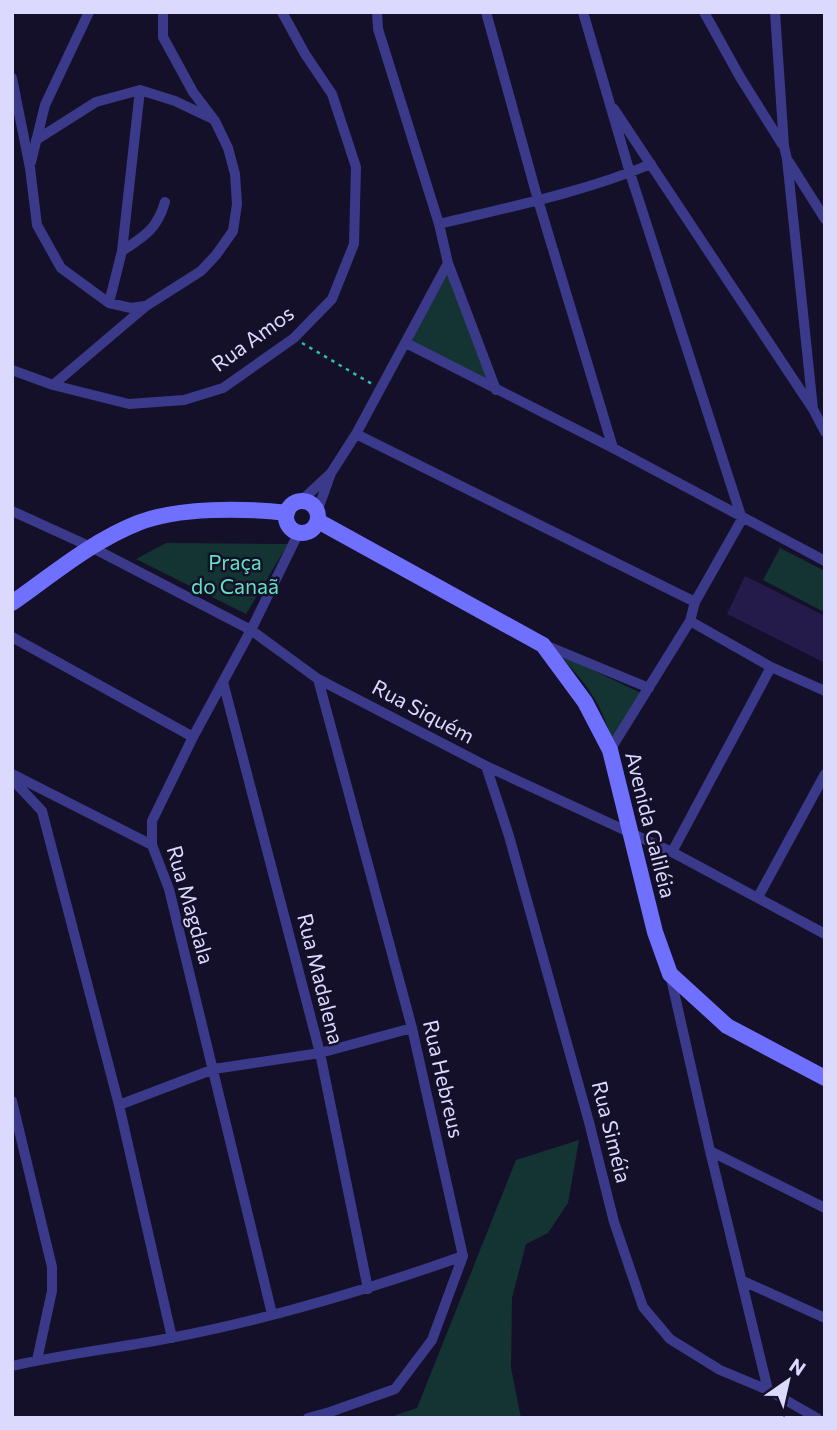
<svg xmlns="http://www.w3.org/2000/svg" width="837" height="1430" font-family="Commissioner,sans-serif">
	<style>
		.green { fill: #133432 }
		.building { fill: #241b4b }
		.lines { fill: none; stroke-linecap: round; stroke-linejoin: round }
		.path { stroke: #2dbeb2; stroke-width: 2.5; stroke-dasharray: 3.5 5; stroke-linecap: butt }
		.street { stroke: #3b3a8a; stroke-width: 10 }
		.secondary { stroke: #7070ff; stroke-width: 16 }
		.labels { text-anchor: middle; stroke-width: 5; stroke-linejoin: round; paint-order: stroke }
		.street-label { font-size: 21px; fill: #dcd9ff; stroke: #14102a }
		.park-label { font-size: 21px; fill: #61e3bf; stroke: #14102a }
	</style>
	<rect width="100%" height="100%" fill="#14102a"/>
	<!-- green -->
	<path class="green" d="M448,274L489,382L410,342Z
		M166,543L288,544L246,614L136,559Z
		M780,548L825,571V606L822,611L763,580Z
		M557,653L643,694L612,742C602,702 585,682 557,653Z
		M579,1140L568,1203L548,1233L526,1244L512,1298L511,1368L521,1418H394L396,1415L417,1408L516,1160Z"/>
	<!-- building -->
	<path class="building" d="M745,576L825,616V663L727,614Z"/>
	<g class="lines">
		<!-- path -->
		<path class="path" d="M302,343L372,384"/>
		<!-- street -->
		<path class="street" d="M377,12L378,29L439,224L448,263L496,390
			M486,12L538,200L613,448
			M583,12L630,173L742,519L695,602L690,621L610,750
			M704,12L740,77L782,144
			M775,12L784,146L787,159L813,409
			M12,78L30,168L37,225L61,268L109,303L131,308L145,306
			M614,109L813,409L825,432
			M36,140L96,102L140,90L175,101L213,119
			M31,162L45,105L89,12
			M789,162L825,219
			M439,224C510,207 584,192 651,164
			M122,251C145,236 157,229 165,202
			M109,303L122,251L140,90
			M406,343L613,448L825,561
			M12,370L53,385L129,404L184,400L223,388L294,338L332,299L354,244L356,167L332,94L305,54L282,12
			M53,385L146,306L201,271L216,255L233,231L237,204L235,174L228,148L215,121L193,92L163,37V12
			M356,434L695,602
			M301,501L329,475
			M12,511L91,547L251,630L318,679L486,766L672,852L825,934
			M317,512L331,473L356,434L448,263
			M690,621L771,667L825,691
			M12,637L193,737
			M545,645L649,688
			M223,682L320,1053L368,1289
			M486,766L509,836L589,1122L614,1222L643,1307L670,1339L720,1370L768,1390L817,1418
			M12,774L152,845
			M12,779L42,811L119,1105L172,1338
			M672,852L771,667
			M758,897L825,774
			M670,974L710,1151L768,1390
			M12,1101L52,1267V1291L37,1360
			M119,1105L214,1069L320,1053L412,1028
			M710,1151L825,1208
			M743,1281L825,1318
			M272,1314L169,889L152,845V821L193,737L251,630L299,532
			M12,1366C64,1354 118,1348 170,1338C270,1319 367,1290 463,1256
			M308,1418L330,1412L395,1389L432,1340L463,1256L412,1028L318,679"/>
		<!-- secondary -->
		<path class="secondary" d="M286 517a16 16 0 1 1 32 0a16 16 0 1 1-32 0Z
			M318,521L543,645L585,702L610,750L655,932L670,974L727,1026L825,1078
			M12,603C52,575 92,541 138,523C178,507 245,508 287,513"/>
	</g>
	<g class="labels">
		<!-- street labels -->
		<g class="street-label">
			<text transform="translate(253 339) rotate(-36)" y="7">Rua Amos</text>
			<text transform="translate(423 712) rotate(28)" y="7">Rua Siquém</text>
			<text transform="translate(650 825) rotate(76)" y="7">Avenida Galiléia</text>
			<text transform="translate(190 905) rotate(74)" y="7">Rua Magdala</text>
			<text transform="translate(320 979) rotate(76)" y="7">Rua Madalena</text>
			<text transform="translate(443 1079) rotate(77)" y="7">Rua Hebreus</text>
			<text transform="translate(611 1132) rotate(76)" y="7">Rua Siméia</text>
		</g>
		<!-- park labels -->
		<g class="park-label">
			<text x="235" y="570">Praça<tspan x="235" dy="24">do Canaã</tspan></text>
		</g>
	</g>
	<!-- border -->
	<rect width="837" height="1430" fill="none" stroke="#dcd9ff" stroke-width="28"/>
	<!-- north arrow -->
	<g transform="translate(788 1381) rotate(34)" stroke="#14102a" stroke-width="5" paint-order="stroke">
	<path d="M0-5L12 26L0 18L-12 26Z" fill="#dcd9ff"/>
	<text y="-10" font-size="19" font-weight="bold" text-anchor="middle" fill="#dcd9ff">N</text>
	</g>
</svg>
